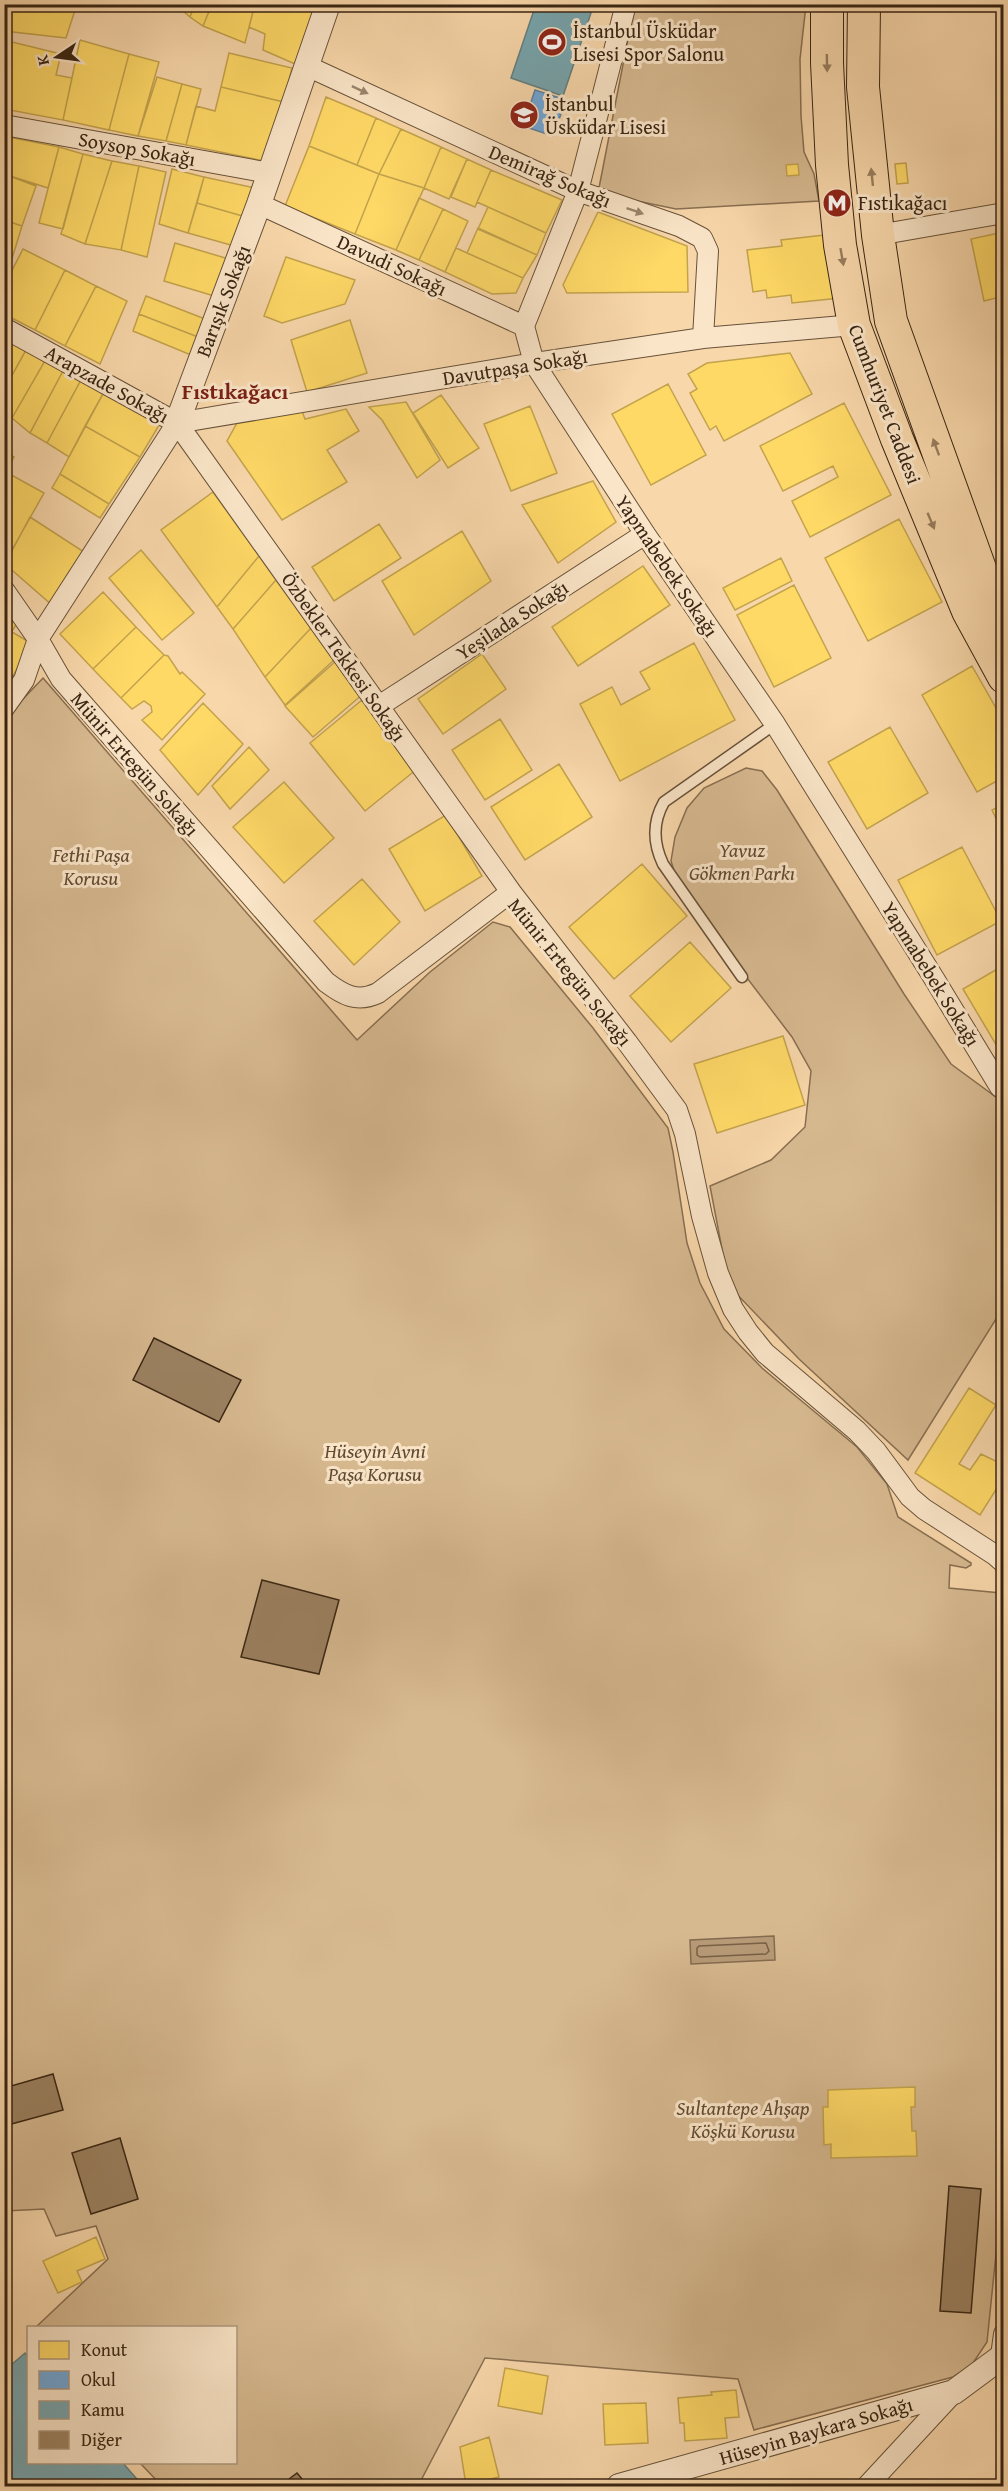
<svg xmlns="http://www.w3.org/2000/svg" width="1008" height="2491" font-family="'Gentium Book Plus',serif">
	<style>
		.green { fill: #d7b990; stroke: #886f52; stroke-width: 1.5 }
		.water { fill: #b79a77; stroke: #846b4f; stroke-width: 1.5 }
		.homes { fill: #ffd966; stroke: #c3a34d; stroke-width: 1.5 }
		.schools { fill: #6fa8dc; stroke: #5e81a0; stroke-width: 1.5 }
		.public { fill: #76a5af; stroke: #637f80; stroke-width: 1.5 }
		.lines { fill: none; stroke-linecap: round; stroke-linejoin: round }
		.shore { stroke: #786045; stroke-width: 1.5 }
		.building { fill: #9c8262; stroke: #382513; stroke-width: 1.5 }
		.service-casing { stroke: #685239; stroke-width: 13 }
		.minor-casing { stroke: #685239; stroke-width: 22 }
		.tertiary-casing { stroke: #685239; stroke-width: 26 }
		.primary-casing { stroke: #382513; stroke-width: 34 }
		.service { stroke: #fae5c8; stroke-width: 10 }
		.minor { stroke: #fae5c8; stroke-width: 20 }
		.tertiary { stroke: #fae5c8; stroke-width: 24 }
		.primary { stroke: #f8d7aa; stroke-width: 32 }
		.oneway { fill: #987e5e }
		.oneway2 { fill: #99856e }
		.labels { text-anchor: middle; stroke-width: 6; stroke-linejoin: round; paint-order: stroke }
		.poi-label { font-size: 20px; fill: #382513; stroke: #fae5c8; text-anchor: start }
		.street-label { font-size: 20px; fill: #382513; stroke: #fae5c8 }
		.park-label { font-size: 20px; font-style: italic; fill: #604a32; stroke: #fae5c8 }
		.quarter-label { font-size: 22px; font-weight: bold; fill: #7a1f14; stroke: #fae5c8 }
	</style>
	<rect width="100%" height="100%" fill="#f8d7aa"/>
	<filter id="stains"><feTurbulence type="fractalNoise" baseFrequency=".00333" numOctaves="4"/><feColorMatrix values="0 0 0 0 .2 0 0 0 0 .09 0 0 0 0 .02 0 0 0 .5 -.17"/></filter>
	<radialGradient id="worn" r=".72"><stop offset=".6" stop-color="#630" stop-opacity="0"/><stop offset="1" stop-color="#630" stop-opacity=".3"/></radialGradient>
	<!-- green -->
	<path class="green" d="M718,4L806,5L800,59L801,116L804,152L814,174L819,201L676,209L598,193L634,8Z
		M43,678L357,1040L430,972L493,922L510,927L593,1028L668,1128L673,1152L687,1243L700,1283L724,1329L762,1368L857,1447L887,1484L898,1517L971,1563V1565L966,1568L950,1565L949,1588L1001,1593L1004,1600V2176L987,2342L971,2366L953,2377L754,2430L738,2379L485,2358L418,2486H162L140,2463L236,2462V2328L36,2327L108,2259L96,2226L56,2236L44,2209L5,2211L4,692L22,700Z
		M746,768L762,771L777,790L904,994L951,1064L1000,1100H1003V1323L996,1319L908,1460L799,1359L729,1286L710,1186L771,1160L805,1127L811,1071L792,1037L680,890L671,861L675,837L687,808L704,788Z"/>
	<!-- water -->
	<path class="water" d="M774,1936L775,1960L691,1964L690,1940Z"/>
	<!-- homes -->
	<path class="homes" d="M8,4H77L66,38L4,31Z
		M175,4H195L190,17Z
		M195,4H212L203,26L190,17Z
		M212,4H255L245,43L203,26Z
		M255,4H318L295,64L263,50L265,34L249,27Z
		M4,40L61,54L56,75L72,78L63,120L4,109Z
		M80,40L129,54L109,130L63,120Z
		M229,53L292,68L284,102L221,87Z
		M129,54L159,62L138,136L109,130Z
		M157,77L182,84L166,141L138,136Z
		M182,84L201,89L186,145L166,141Z
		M221,87L284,102L269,162L186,145L196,106L215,111Z
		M326,97L376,118L357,165L309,146Z
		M376,118L401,129L379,174L357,165Z
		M401,129L441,147L424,188L379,174Z
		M4,136L59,147L48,188L4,174Z
		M309,146L379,174L355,234L285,206Z
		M59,147L83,154L63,229L39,223Z
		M441,147L467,159L449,199L424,188Z
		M83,154L112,161L85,244L61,234Z
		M467,159L491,170L475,207L451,197Z
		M112,161L139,166L121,250L85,244Z
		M906,163L908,183L897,184L895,164Z
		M798,164L799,175L787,176L786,165Z
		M139,166L166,172L147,257L121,250Z
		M172,169L204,177L188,233L159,224Z
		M491,170L562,200L546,233L477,202Z
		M4,174L36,186L22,226L4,220Z
		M379,174L424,188L396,250L355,234Z
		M204,177L255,188L246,217L197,203Z
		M419,198L443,209L419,260L396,250Z
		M197,203L246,217L238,247L188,233Z
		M488,207L546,233L537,255L478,229Z
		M443,209L468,221L445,272L419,260Z
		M598,212L687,246L688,292L567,293L563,285Z
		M4,220L22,226L7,275L4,273Z
		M478,228L537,255L523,278L467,253Z
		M1004,232V296L984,301L971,239Z
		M833,234L840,298L792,303L791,295L767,298L766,290L753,292L747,250L782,246L781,240Z
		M175,243L232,260L221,298L164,281Z
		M456,248L523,278L516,293L492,294L445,272Z
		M23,249L65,270L35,330L4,314V286Z
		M286,257L355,280L345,304L282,323L264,316Z
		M65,270L96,286L65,346L35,330Z
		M96,286L127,301L100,364L65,346Z
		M146,296L205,319L198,337L139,314Z
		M139,314L198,337L191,355L133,331Z
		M350,320L367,373L307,392L291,340Z
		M4,337L26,350L4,390Z
		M26,350L46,359L12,418L4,412V390Z
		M790,353L812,394L724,441L716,426L710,430L690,393L697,389L688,374L707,363Z
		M46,359L64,369L30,433L12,418Z
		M64,369L82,378L47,443L30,433Z
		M82,378L104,392L69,457L47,443Z
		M668,384L706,455L651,485L612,414Z
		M104,392L161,422L140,457L85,426Z
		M441,395L479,448L448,468L413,413Z
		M406,402L440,460L417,478L382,420L369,407Z
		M844,403L891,495L810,537L792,501L838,477L833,466L783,491L760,446Z
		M530,406L557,473L511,491L484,424Z
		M346,409L359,431L327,450L347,482L282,520L227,441L237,423L302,411L305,419Z
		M85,426L140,457L109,504L60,474Z
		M4,451L14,457L4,475Z
		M6,472L44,493L13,548L4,543V475Z
		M60,474L109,504L100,518L52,488Z
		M593,481L616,522L558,563L522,505Z
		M213,492L259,556L217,607L161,530Z
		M30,517L84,552L52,605L5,564Z
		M899,519L942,602L868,641L825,558Z
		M379,524L401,558L334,601L312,567Z
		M462,531L491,581L414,635L382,581Z
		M141,550L194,613L162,640L109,578Z
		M259,556L276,580L233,629L217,607Z
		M781,558L792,581L735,610L723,588Z
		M643,566L670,605L578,666L552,627Z
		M276,580L311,628L265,677L233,629Z
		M794,585L831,658L774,687L737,615Z
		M103,592L136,627L93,669L60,634Z
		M4,616L17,623L4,645Z
		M136,627L164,655L121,698L93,669Z
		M311,628L334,660L285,705L265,677Z
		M12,632L31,643L13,676L4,671V645Z
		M694,643L735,720L620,781L580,704L612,687L621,705L650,689L640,672Z
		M482,654L506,689L443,734L418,699Z
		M164,655L168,656L180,674L182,672L205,694L162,740L142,720L152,712L151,706L144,701L132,709L121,698Z
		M336,661L364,693L313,737L285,706Z
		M972,666L1004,722V777L977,792L922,695Z
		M362,700L417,769L365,811L310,743Z
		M203,703L243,744L198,795L160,750Z
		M500,719L532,770L485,800L452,750Z
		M890,727L928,793L867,829L828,762Z
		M249,747L269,770L230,809L212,786Z
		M559,764L592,817L525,860L491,807Z
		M284,782L334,838L284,883L233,827Z
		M1004,804V835L992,810Z
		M446,815L482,876L425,911L389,849Z
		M962,847L1001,921L937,955L898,880Z
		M642,864L687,916L614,979L569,927Z
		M362,879L400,922L354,965L314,921Z
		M690,942L731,988L671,1042L630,996Z
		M1004,965V1058L963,989Z
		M783,1036L805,1105L717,1133L694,1064Z
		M969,1388L996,1405L959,1464L970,1470L981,1454L1004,1465V1477L980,1515L915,1473Z
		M915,2087V2107H911L912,2131H916L917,2156L831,2158V2144L824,2145L823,2107H828V2090Z
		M96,2237L105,2259L77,2271L82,2282L58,2293L43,2261Z
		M505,2368L548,2376L542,2414L498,2406Z
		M736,2390L739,2417L725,2418L727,2438L685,2441L684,2423H680L678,2398L712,2395L711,2392Z
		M646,2403L648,2443L605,2445L603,2404Z
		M489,2437L499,2477L466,2485L460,2447Z"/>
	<!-- schools -->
	<path class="schools" d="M535,90L566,100L553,136L523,126Z"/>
	<!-- public -->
	<path class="public" d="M536,4H586L593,7L563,96L511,78Z
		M25,2353L28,2357V2462H122L143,2486H4V2371Z"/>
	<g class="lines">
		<!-- shore -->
		<path class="shore" d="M766,1943L769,1951L766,1954L700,1957L697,1955V1948L699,1946Z"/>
	</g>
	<!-- building -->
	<path class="building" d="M154,1338L241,1380L219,1422L133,1380Z
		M262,1580L339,1600L319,1674L241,1657Z
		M53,2074L63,2110L4,2126V2088Z
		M120,2138L138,2199L91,2214L72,2153Z
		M949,2186L981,2189L971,2313L940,2311Z
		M297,2473L308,2486H280Z"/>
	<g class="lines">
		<!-- service casing -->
		<g class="service-casing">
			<path id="service" d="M742,977L663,864C653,843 652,823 664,802L775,724"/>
		</g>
		<!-- minor casing -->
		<g class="minor-casing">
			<path id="minor" d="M626,4L578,191L524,326L534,363L645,534L775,724L935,980L1000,1087
				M307,66L578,191L679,226L702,238L708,251L703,338
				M4,125L270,173
				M259,204L524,326
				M878,235L1004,213
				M4,328L177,423L511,892
				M177,423L534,363L703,338L854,325
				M4,590L38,639L61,679L326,982C343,995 357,1003 378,993L511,892L627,1042L677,1110L685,1134L702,1216L718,1273L733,1309L748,1332L765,1353L857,1431L876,1451L910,1497L924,1509L995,1555L1004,1563
				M379,706L645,534
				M4,708L24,680L38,639L177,423
				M1001,2356L1004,2334
				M867,2486L954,2392"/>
		</g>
		<!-- tertiary casing -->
		<g class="tertiary-casing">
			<path id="tertiary" d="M177,423L259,204L328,4
				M619,2486L954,2392L1004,2355"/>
		</g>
		<!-- primary casing -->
		<g class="primary-casing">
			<path id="primary" d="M827,4V63L832,165L840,245L854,325L897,439L968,611L1004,677
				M864,4L863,87L878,235L891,321L987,588L1004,619"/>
		</g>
		<!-- service -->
		<use href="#service" class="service"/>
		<!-- minor -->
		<use href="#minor" class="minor"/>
		<!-- tertiary -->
		<use href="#tertiary" class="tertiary"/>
		<!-- primary -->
		<use href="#primary" class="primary"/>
	</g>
	<!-- one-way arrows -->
	<defs><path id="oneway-solid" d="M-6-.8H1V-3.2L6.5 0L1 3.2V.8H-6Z" transform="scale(1.5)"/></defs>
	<g class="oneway">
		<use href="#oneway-solid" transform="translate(827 63) rotate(89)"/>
		<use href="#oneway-solid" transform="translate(872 177) rotate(-96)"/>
		<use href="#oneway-solid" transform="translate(842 257) rotate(80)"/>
		<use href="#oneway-solid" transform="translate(936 447) rotate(-110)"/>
		<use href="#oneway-solid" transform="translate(931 521) rotate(67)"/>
	</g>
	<g class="oneway2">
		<use href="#oneway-solid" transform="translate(360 90) rotate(25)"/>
		<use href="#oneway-solid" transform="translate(635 211) rotate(19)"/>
	</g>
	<!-- icons -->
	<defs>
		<g id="stadium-disc" transform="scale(1.5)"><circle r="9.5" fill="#8f2418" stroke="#fae5c8"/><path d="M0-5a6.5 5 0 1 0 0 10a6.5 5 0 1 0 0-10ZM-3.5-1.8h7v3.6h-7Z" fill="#fff"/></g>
		<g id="school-disc" transform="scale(1.5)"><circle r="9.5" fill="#8f2418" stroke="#fae5c8"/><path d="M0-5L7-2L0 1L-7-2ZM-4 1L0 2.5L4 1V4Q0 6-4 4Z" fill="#fff"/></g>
		<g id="metro-disc" transform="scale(1.5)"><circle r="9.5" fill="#8f2418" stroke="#fae5c8"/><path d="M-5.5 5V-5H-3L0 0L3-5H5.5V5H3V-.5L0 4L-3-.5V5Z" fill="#fff"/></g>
	</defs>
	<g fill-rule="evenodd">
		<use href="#stadium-disc" x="552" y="42"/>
		<use href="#school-disc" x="524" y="115"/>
		<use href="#metro-disc" x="837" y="203"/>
	</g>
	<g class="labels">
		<!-- poi labels -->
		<g class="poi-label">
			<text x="573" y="38">İstanbul Üsküdar<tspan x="573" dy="23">Lisesi Spor Salonu</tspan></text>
			<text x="545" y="111">İstanbul<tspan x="545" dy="23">Üsküdar Lisesi</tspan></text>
			<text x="858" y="210">Fıstıkağacı</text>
		</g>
		<!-- street labels -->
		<g class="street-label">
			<text transform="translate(137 149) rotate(10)" y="7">Soysop Sokağı</text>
			<text transform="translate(550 176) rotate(23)" y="7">Demirağ Sokağı</text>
			<text transform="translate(392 265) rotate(25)" y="7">Davudi Sokağı</text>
			<text transform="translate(223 301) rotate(-69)" y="7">Barışık Sokağı</text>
			<text transform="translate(515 367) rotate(-9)" y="7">Davutpaşa Sokağı</text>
			<text transform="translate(107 384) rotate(29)" y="7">Arapzade Sokağı</text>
			<text transform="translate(885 404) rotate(69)" y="7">Cumhuriyet Caddesi</text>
			<text transform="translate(667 566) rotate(56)" y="7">Yapmabebek Sokağı</text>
			<text transform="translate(512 620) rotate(-33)" y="7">Yeşilada Sokağı</text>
			<text transform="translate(344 657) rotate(55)" y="7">Özbekler Tekkesi Sokağı</text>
			<text transform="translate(135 764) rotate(49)" y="7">Münir Ertegün Sokağı</text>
			<text transform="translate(570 972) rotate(51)" y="7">Münir Ertegün Sokağı</text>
			<text transform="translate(931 974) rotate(58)" y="7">Yapmabebek Sokağı</text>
			<text transform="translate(816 2431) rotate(-16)" y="7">Hüseyin Baykara Sokağı</text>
		</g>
		<!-- park labels -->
		<g class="park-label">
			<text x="742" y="857">Yavuz<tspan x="742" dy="23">Gökmen Parkı</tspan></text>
			<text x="91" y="862">Fethi Paşa<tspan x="91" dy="23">Korusu</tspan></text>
			<text x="375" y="1458">Hüseyin Avni<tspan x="375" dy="23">Paşa Korusu</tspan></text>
			<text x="743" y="2115">Sultantepe Ahşap<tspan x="743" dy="23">Köşkü Korusu</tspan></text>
		</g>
		<!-- quarter labels -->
		<g class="quarter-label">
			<text x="235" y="399">Fıstıkağacı</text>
		</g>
	</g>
	<!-- margin -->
	<rect width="1008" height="2491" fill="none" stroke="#f8d7aa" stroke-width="24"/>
	<rect x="6" y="6" width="996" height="2479" fill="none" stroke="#382513" stroke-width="3"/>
	<rect x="12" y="12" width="984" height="2467" fill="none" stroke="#382513" stroke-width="1.5"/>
	<!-- legend -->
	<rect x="27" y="2326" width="210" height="138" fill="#fae5c8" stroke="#ac9880" stroke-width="1.5"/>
	<rect x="39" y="2341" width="30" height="18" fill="#ffd966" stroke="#ac9880" stroke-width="1.5"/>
	<text x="81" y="2356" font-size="18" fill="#382513">Konut</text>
	<rect x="39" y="2371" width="30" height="18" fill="#6fa8dc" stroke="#ac9880" stroke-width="1.5"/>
	<text x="81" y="2386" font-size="18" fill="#382513">Okul</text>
	<rect x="39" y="2401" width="30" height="18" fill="#76a5af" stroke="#ac9880" stroke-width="1.5"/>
	<text x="81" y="2416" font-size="18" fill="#382513">Kamu</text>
	<rect x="39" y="2431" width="30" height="18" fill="#9c8262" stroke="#ac9880" stroke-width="1.5"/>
	<text x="81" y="2446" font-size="18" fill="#382513">Diğer</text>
	<!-- north arrow -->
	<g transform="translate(57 57) rotate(257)" stroke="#fae5c8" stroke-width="4.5" paint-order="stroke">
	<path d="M0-4.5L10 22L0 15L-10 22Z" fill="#382513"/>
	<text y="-9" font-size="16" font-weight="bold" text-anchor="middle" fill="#382513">K</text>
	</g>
	<rect width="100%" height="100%" filter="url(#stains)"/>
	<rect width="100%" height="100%" fill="url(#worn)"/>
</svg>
